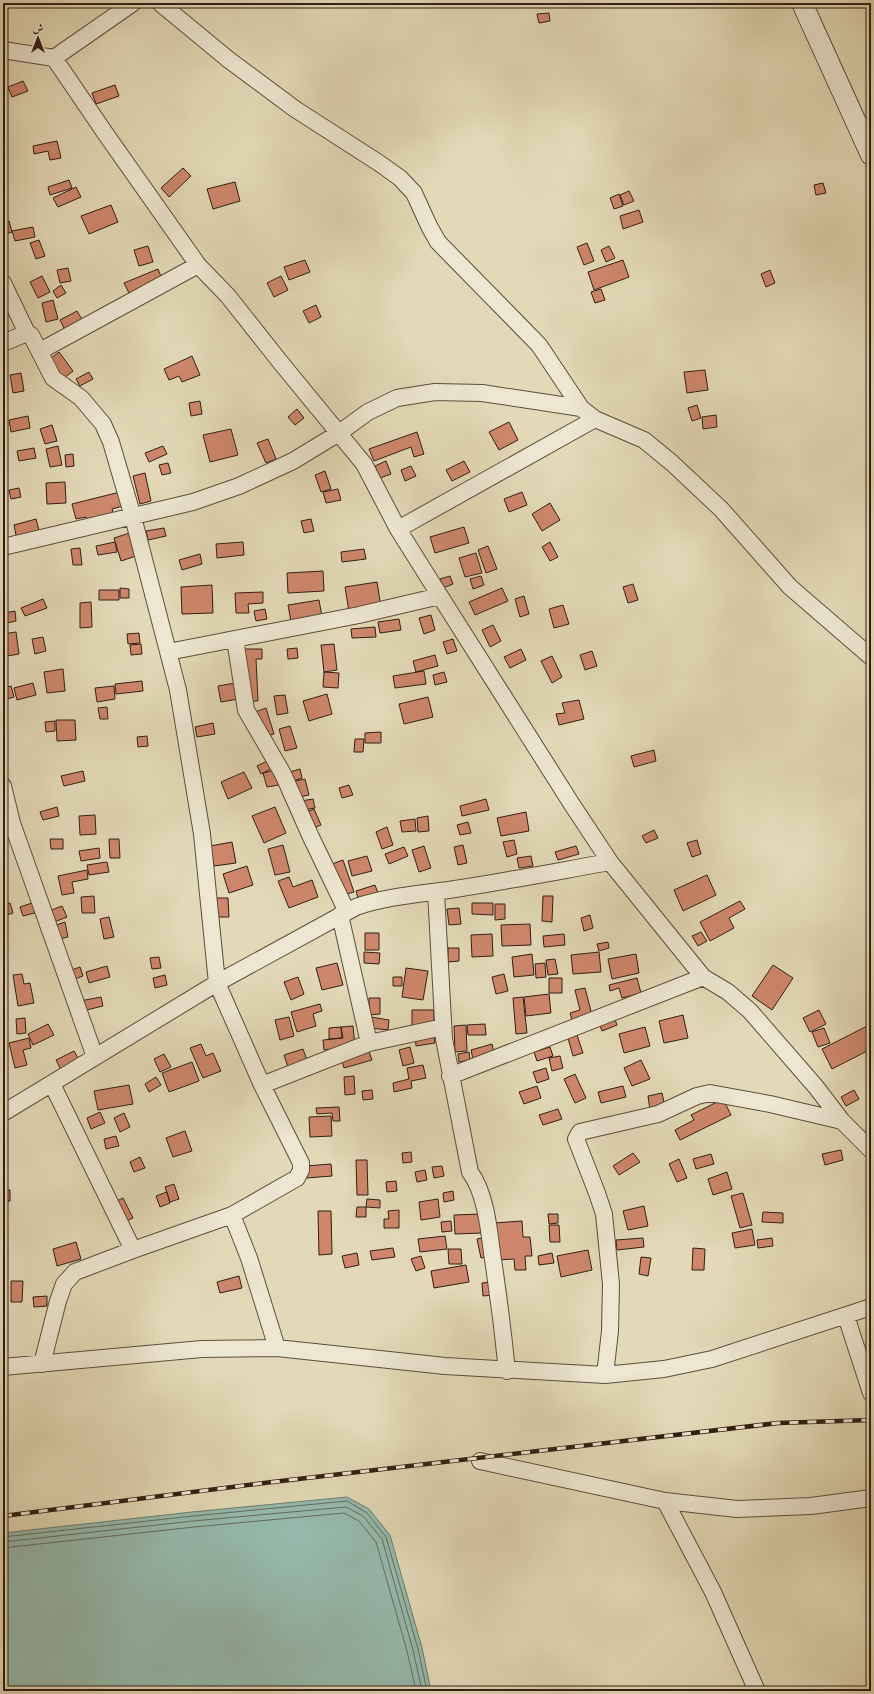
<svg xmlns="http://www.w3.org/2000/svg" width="874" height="1694" font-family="'Libre Caslon Text',Amiri,serif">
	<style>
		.water { fill: #95baac; stroke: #6d7c6f }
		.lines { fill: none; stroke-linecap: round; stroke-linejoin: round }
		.shore { stroke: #636c60; stroke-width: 1 }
		.building { fill: #ce876c; stroke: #311e14 }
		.minor-casing { stroke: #5e4d3c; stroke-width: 18 }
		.tertiary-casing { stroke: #5e4d3c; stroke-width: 22 }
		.minor { stroke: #ede6d0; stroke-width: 16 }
		.tertiary { stroke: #ede6d0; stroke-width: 20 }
		.rail-casing { stroke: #311e14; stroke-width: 4.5 }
		.rail { stroke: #ede6d0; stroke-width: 3; stroke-dasharray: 9; stroke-linecap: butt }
	</style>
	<rect width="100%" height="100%" fill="#e3d9b6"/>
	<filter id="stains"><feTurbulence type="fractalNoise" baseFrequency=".005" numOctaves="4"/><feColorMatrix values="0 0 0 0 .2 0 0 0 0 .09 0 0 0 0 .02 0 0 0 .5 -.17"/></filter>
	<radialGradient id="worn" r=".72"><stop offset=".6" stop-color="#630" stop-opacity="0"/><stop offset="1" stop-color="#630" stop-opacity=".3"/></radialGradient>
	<!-- water -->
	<path class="water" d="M347,1497L369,1509L390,1535L422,1648L431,1691H3V1533L192,1512Z"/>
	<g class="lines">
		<!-- shore -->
		<path class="shore" d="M3,1537L193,1516L347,1501L367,1513L386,1537L418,1649L427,1691
			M3,1542L193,1521L346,1507L363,1516L382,1539L413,1650L422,1691
			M3,1548L194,1527L344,1513L359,1521L376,1542L407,1651L416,1691"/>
	</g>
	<!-- building -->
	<path class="building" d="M549,13L550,21L539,23L537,14Z
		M23,81L28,91L12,97L8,87Z
		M115,85L119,96L96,104L92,93Z
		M57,141L61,158L50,160L48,151L34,154L33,146Z
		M183,168L191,176L169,197L161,188Z
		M69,180L72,188L50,195L48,187Z
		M235,182L240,201L213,209L207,189Z
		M823,183L826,193L816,195L814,185Z
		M76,187L81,197L58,207L53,198Z
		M629,191L634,201L624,205L620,195Z
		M619,194L623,206L614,209L610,198Z
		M111,205L118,222L89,234L81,216Z
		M639,210L643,222L623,229L620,216Z
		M9,221L12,232L3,235V223Z
		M33,227L35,237L15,241L12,231Z
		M39,240L45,256L36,259L30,243Z
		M587,243L594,261L584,265L577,247Z
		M148,246L153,262L139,266L134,250Z
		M609,246L615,258L606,262L601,250Z
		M305,260L310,272L289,280L284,267Z
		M623,260L629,277L594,290L588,272Z
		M68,268L71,281L60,283L57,270Z
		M158,269L162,279L129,293L124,283Z
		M770,270L775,283L766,287L761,274Z
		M42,276L50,292L38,298L30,282Z
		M281,276L288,290L274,297L267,283Z
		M61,285L66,293L57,298L53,291Z
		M601,289L605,300L595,303L591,292Z
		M53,300L58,319L46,322L42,303Z
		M316,305L321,317L309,323L303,311Z
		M77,311L83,321L65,330L60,320Z
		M59,352L73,371L63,379L49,360Z
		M192,356L200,375L182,382L179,376L169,380L164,369Z
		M705,370L708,390L687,393L684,372Z
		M89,372L93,379L80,386L76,379Z
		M21,373L24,391L13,393L10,375Z
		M200,401L202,414L191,416L189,403Z
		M697,405L701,418L692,421L688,408Z
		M297,409L304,418L295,425L288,417Z
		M716,415L717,427L703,429L702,417Z
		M28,416L30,428L11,432L9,420Z
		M509,422L518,440L499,450L489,432Z
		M52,425L57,441L45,444L40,429Z
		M231,429L238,455L210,462L203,435Z
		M417,432L424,454L414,457L411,447L374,461L369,449Z
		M268,439L276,459L266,463L257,443Z
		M58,446L62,465L50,467L46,449Z
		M163,446L167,454L149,462L145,453Z
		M34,448L36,458L19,461L17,451Z
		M73,454L74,466L66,467L65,455Z
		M386,461L391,474L380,478L375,466Z
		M464,461L470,472L452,481L446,470Z
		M168,463L171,473L162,475L159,465Z
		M411,466L416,476L405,481L401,470Z
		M325,471L331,489L321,492L315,475Z
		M145,473L151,501L140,504L133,476Z
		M65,482L66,503L47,504L46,483Z
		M19,488L21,497L11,499L9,490Z
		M338,489L341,500L326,503L323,492Z
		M120,492L123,506L112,509L115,519L88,526L86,517L76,519L72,504Z
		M522,492L527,505L509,512L504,499Z
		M550,503L560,520L542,531L532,514Z
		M36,519L40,534L17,540L14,525Z
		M311,519L314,531L304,533L301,521Z
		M464,527L469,543L435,553L430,537Z
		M164,528L166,536L148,540L146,531Z
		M133,532L139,555L121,561L114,538Z
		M115,542L117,552L98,555L96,546Z
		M243,542L244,555L217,558L216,544Z
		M550,542L558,557L550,561L542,547Z
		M488,546L497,569L486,573L478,550Z
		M80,548L82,565H73L71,549Z
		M364,549L366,559L342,562L341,552Z
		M476,553L482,573L465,577L459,558Z
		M200,554L202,564L182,570L179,560Z
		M323,571L324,591L288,593L287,573Z
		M450,576L453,584L443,588L440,579Z
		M481,576L484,585L473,589L470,579Z
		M377,582L381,607L349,612L345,587Z
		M633,584L638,600L628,603L623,587Z
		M212,585L213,613L182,614L181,587Z
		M120,588L129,589V598H120Z
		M502,588L508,601L475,615L469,602Z
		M99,590H119V600H99Z
		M263,592V603L248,604L249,613H236L235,593Z
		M524,596L529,614L520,617L515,599Z
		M43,599L47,608L25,616L21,608Z
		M319,600L323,622L292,627L288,605Z
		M91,602L92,627L80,628V603Z
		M563,605L569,624L554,628L549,609Z
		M265,609L267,619L256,621L254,611Z
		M15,611L16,621L7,623L5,613Z
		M431,615L435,630L424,634L419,618Z
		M399,619L401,630L380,633L378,622Z
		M493,625L501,641L490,647L482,630Z
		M375,627L376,637L352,638L351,629Z
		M16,632L19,654L7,656L3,634Z
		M139,633L140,643L128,644L127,634Z
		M43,637L46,651L35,654L32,639Z
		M453,639L457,651L447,654L443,642Z
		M141,644L142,654L131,655L130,645Z
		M334,644L337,670L324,672L321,645Z
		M297,648L298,658L288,659L287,649Z
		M243,649H262V659H256L258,701H245Z
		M521,649L526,660L510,668L504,657Z
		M592,651L597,666L585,670L580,655Z
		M435,655L438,666L416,672L413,661Z
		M552,656L562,677L552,683L541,661Z
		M63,669L65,691L47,693L44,672Z
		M424,671L426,684L395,688L393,676Z
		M324,672L339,673L338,688L323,687Z
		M444,672L447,682L435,685L433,675Z
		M142,681L143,691L116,694L115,684Z
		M241,682L244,698L221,702L218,686Z
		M33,683L36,695L17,700L14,688Z
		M11,686L14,697L3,700V688Z
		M114,686L115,699L97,702L95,688Z
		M327,694L332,714L309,721L303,701Z
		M285,695L288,713L277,715L274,696Z
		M428,697L433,717L404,724L399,704Z
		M579,700L584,719L559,725L556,714L565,713L562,703Z
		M107,707L108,719H100L98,708Z
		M266,708L274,734L262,737L255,712Z
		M56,720H75L76,740L57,741Z
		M55,721V731L46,732L45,722Z
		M213,723L215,734L197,737L195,727Z
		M290,726L297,748L285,751L279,729Z
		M381,732V743H365V733Z
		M147,736L148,746L138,747L137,737Z
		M355,739H364L363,752H354Z
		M654,750L656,761L634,767L631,756Z
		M269,760L273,768L261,774L257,766Z
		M300,769L302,778L293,781L290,772Z
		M275,770L279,785L267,787L263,773Z
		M83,771L85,781L64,786L61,776Z
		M244,772L252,788L228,799L221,782Z
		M305,779L309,795L294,798L291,782Z
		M349,785L353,795L342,798L339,788Z
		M313,799L315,808L303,810L301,801Z
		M486,799L489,810L462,816L460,806Z
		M57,807L59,816L43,820L40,812Z
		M275,807L286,833L264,843L252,816Z
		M314,809L321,825L311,829L304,813Z
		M526,812L529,831L501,836L497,818Z
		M95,815L96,834L80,835L79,816Z
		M428,816L429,831L418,832L417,818Z
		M415,819L416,831L402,832L400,821Z
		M468,822L471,833L460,835L457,825Z
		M387,827L393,845L382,849L376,832Z
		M654,830L658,838L646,843L642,836Z
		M50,839H63V849H51Z
		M109,839H119L120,858H110Z
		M514,840L517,854L507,857L503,842Z
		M697,840L701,854L692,857L687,843Z
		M232,842L236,863L214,866L210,846Z
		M283,845L290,872L275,875L268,849Z
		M463,845L467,863L458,865L454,847Z
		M424,846L431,868L419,872L412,850Z
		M576,846L579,854L558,860L555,852Z
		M404,847L408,856L389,864L385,854Z
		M99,848L100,858L81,861L79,851Z
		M367,856L372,871L352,876L348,861Z
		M531,856L533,866L519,868L517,858Z
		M343,860L354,892L343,895L332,864Z
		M107,862L109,872L89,875L87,865Z
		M247,866L253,885L229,893L223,874Z
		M87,870L88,879L72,882L74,893L62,895L58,876Z
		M707,875L716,895L683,911L674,890Z
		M289,877L293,887L312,880L318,897L289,908L278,881Z
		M375,885L379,896L359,902L356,891Z
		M94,896L95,913H82L81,897Z
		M543,896H553L552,922L542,921Z
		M216,898H228L229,917H217Z
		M740,901L745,909L729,918L734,928L710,941L700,922Z
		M35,902L38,912L23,916L20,907Z
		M10,903L13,913L3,916V905Z
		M472,903H493V915L472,914Z
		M495,904H505V919L495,920Z
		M62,906L67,917L54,922L49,911Z
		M459,908L461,924L449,925L447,909Z
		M590,915L593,928L584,931L581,918Z
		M109,917L114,937L104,939L100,919Z
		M65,922L68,937L59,939L56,925Z
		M530,924L531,945L502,946L501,925Z
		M701,932L707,941L698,946L692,936Z
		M365,933H379V950H365Z
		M492,934L493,956L472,957L471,935Z
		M564,934L565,945L544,947L543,936Z
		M608,942L609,948L599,951L597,944Z
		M448,948H459V961L448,962Z
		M364,952L380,953L379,964L364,963Z
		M599,952L601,972L573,974L571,955Z
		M532,954L534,975L514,977L512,957Z
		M636,954L639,973L612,979L608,959Z
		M159,957L161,968L152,969L150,958Z
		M555,959L558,974L548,975L546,960Z
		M337,963L343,985L322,990L316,968Z
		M545,963L546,977L536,978L535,964Z
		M773,965L793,978L772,1010L752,996Z
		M107,966L110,977L89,983L86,972Z
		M80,967L83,976L72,980L69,971Z
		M406,968L428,971L423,1000L402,997Z
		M22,974L24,984L30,983L34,1003L18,1006L13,975Z
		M504,974L508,991L496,994L492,977Z
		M165,975L167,985L155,988L153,978Z
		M298,977L304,994L291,1000L284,982Z
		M393,977H402V986H393Z
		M549,978H562V993H549Z
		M637,978L641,993L622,998L619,988L610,991L609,985Z
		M585,988L592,1015L572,1020L570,1013L580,1010L575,990Z
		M549,994L551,1013L526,1016L524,997Z
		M101,997L103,1006L82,1011L80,1001Z
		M523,997L527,1033L516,1034L513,998Z
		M369,998H380V1014L369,1015Z
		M320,1004L322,1011L313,1014L316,1026L297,1032L291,1012Z
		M412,1010H434V1026H412Z
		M819,1010L826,1024L810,1032L803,1018Z
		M683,1015L688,1038L664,1043L659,1021Z
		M289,1017L294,1036L280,1040L275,1020Z
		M371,1017L389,1020L388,1030L370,1028Z
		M614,1017L617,1025L602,1031L599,1023Z
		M25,1018L26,1033L17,1034L16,1019Z
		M48,1024L54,1035L33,1045L28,1034Z
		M485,1024L486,1035H468L467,1025Z
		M871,1024V1049L832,1069L822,1049Z
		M466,1025L467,1051L455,1052L454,1026Z
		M353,1026L355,1046L324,1050L323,1040L343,1038L341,1027Z
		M341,1027L342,1038L329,1039V1028Z
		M645,1027L650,1046L624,1053L619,1034Z
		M824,1028L830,1043L818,1047L812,1032Z
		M433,1033L435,1043L416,1046L415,1036Z
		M577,1035L583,1053L573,1056L568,1038Z
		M29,1038L31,1048L23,1050L27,1065L15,1068L9,1043Z
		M201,1044L206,1056L213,1053L221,1071L203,1078L190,1048Z
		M492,1044L494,1053L473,1059L471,1050Z
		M410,1047L414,1063L403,1066L399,1050Z
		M550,1047L553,1056L537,1061L534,1052Z
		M303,1049L307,1060L288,1067L284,1055Z
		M368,1049L372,1060L344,1068L341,1057Z
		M74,1051L79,1060L61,1070L56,1060Z
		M469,1052L470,1060L459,1062L458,1054Z
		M164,1054L171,1067L160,1072L154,1059Z
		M560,1056L563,1068L552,1071L549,1058Z
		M641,1060L650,1079L632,1086L624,1068Z
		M192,1062L199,1081L169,1092L162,1073Z
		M423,1065L426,1078L411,1081L412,1088L394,1092L393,1083L409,1079L407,1068Z
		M546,1068L549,1079L537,1083L533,1072Z
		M575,1074L586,1098L575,1103L564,1079Z
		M354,1076L355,1094L345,1095L344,1077Z
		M156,1077L161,1085L149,1092L145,1084Z
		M129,1085L133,1104L98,1110L94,1091Z
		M537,1086L541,1098L524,1104L519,1092Z
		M623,1086L626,1097L601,1103L598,1092Z
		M372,1090L373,1099L363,1100L362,1091Z
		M854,1090L859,1099L846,1106L841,1097Z
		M662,1093L665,1107L650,1110L648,1096Z
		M723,1099L731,1115L680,1140L675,1130L694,1120L691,1115Z
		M339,1107L340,1121H333L332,1113L317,1114L316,1108Z
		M558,1109L562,1119L543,1125L539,1115Z
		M100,1112L105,1123L91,1129L87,1118Z
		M124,1113L130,1127L120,1132L114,1118Z
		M331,1116L332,1136L310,1137L309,1117Z
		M185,1131L192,1151L173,1157L166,1138Z
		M116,1136L119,1146L106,1149L104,1139Z
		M841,1150L843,1160L825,1165L822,1154Z
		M411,1152L412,1162L403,1163L402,1153Z
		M633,1153L640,1162L619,1175L613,1166Z
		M711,1154L714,1164L696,1169L693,1159Z
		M140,1157L145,1168L134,1172L130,1162Z
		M679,1159L687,1178L677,1182L669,1164Z
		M356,1160H367L368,1195H357Z
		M331,1164L332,1176L307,1178L306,1166Z
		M442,1166L444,1176L434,1178L432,1167Z
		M425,1170L427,1180L417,1182L415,1172Z
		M727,1172L732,1189L713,1195L708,1179Z
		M396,1181L397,1191L387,1192L386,1182Z
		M174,1184L179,1199L170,1202L165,1187Z
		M3,1190H10V1201H3Z
		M453,1191L454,1200L444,1202L443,1193Z
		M167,1192L170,1203L160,1207L156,1196Z
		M743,1193L752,1225L740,1228L731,1196Z
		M123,1198L133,1218L122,1223L113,1203Z
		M367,1199L380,1200V1208L366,1207Z
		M438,1199L440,1217L421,1220L419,1202Z
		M644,1206L648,1226L628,1230L623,1211Z
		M357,1207H366V1217H356Z
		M399,1210V1228H384V1219H389L388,1211Z
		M318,1211H331L332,1254L319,1255Z
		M763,1212L783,1213V1223L762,1222Z
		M481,1214L482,1233L455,1234L454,1215Z
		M548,1214H558V1223L549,1224Z
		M451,1221L452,1231L442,1232L441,1222Z
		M522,1221L523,1237H530L532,1256H525L526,1270H515L514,1259L497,1260L494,1223Z
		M549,1225H559L560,1242H550Z
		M752,1229L755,1245L735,1248L732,1233Z
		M445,1236L447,1249L420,1252L418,1239Z
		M487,1237L491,1256L481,1258L477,1239Z
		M643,1238L644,1247L617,1250L616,1240Z
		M772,1238L773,1246L758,1248L757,1240Z
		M76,1242L81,1259L57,1266L53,1249Z
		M393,1248L395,1257L372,1260L370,1251Z
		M693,1248L705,1249L704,1270H692Z
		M448,1249H461L462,1264H449Z
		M588,1250L592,1270L561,1277L557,1256Z
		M357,1253L359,1265L345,1268L342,1256Z
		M552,1253L554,1263L539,1265L538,1256Z
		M421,1256L425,1268L416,1271L411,1259Z
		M641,1257L651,1258L648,1276L639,1274Z
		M466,1265L469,1282L434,1288L431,1271Z
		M239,1276L242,1288L220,1293L217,1282Z
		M11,1281H23L22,1302H11Z
		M493,1282L494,1295L483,1296L482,1283Z
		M47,1296V1306L34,1307L33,1297Z"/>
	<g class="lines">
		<!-- minor casing -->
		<g class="minor-casing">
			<path id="minor" d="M160,3L229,60L295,109L379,163L400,178L414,193L429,226L438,242L539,345L581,408L595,419L644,440L672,463L721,509L790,587L871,657
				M3,50L54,58L133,3
				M54,58L105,133L198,265L228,296L281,363L364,464L398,529L440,596L571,803L610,862L703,977L728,992L750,1011L816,1087L842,1121L871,1150
				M3,283L27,333L31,335L53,378L81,398L103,424L111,442L133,517L178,690L202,834L217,983L262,1085L301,1163V1170L297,1178L232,1215L133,1250L75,1272L64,1284L58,1301L42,1364
				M3,343L27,333
				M40,351L198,265
				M398,529L595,419
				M3,547L193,502L239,486L293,461L339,433L368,412L397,398L435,392L482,393L581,408
				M235,639L246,710L283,774L310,835L347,912
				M168,652L359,615L440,596
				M3,786L12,823L95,1057
				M436,892L444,1039L470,1172C485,1192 489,1228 492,1253C498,1292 503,1331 507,1371
				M340,915L369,1043
				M450,1076L703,977
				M52,1084L133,1250
				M262,1085L369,1043L443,1027
				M3,1113L217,983L356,907C388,896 421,894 455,889C507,881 559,871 610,862
				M232,1215L249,1258L277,1348
				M846,1316L871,1393
				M3,1367L202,1349L277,1348L445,1366L605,1375L664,1369L712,1359L871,1307
				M605,1375L610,1331L611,1284L604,1214L597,1193L576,1139L580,1132L658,1114L697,1096L710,1093L770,1104L842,1121
				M480,1461L665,1501L737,1509L811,1506L871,1498
				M665,1501L713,1592L757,1691"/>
		</g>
		<!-- tertiary casing -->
		<g class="tertiary-casing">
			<path id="tertiary" d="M802,3L871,155"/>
		</g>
		<!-- minor -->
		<use href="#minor" class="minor"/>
		<!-- tertiary -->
		<use href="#tertiary" class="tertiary"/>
		<!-- rail casing -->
		<g class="rail-casing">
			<path id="rail" d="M3,1516L264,1483L778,1423L871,1420"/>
		</g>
		<!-- rail -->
		<use href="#rail" class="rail"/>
	</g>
	<!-- margin -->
	<rect width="874" height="1694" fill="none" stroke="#e3d9b6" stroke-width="16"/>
	<rect x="4" y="4" width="866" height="1686" fill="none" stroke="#311e14" stroke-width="2"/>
	<rect x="8" y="8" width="858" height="1678" fill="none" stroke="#311e14"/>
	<!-- north arrow -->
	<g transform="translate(38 38)" stroke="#ede6d0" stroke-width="3" paint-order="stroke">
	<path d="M0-3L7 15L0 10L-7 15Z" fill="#311e14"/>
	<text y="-6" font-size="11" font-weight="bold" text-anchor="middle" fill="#311e14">ش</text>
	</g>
	<rect width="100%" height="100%" filter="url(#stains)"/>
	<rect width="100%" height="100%" fill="url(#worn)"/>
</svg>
